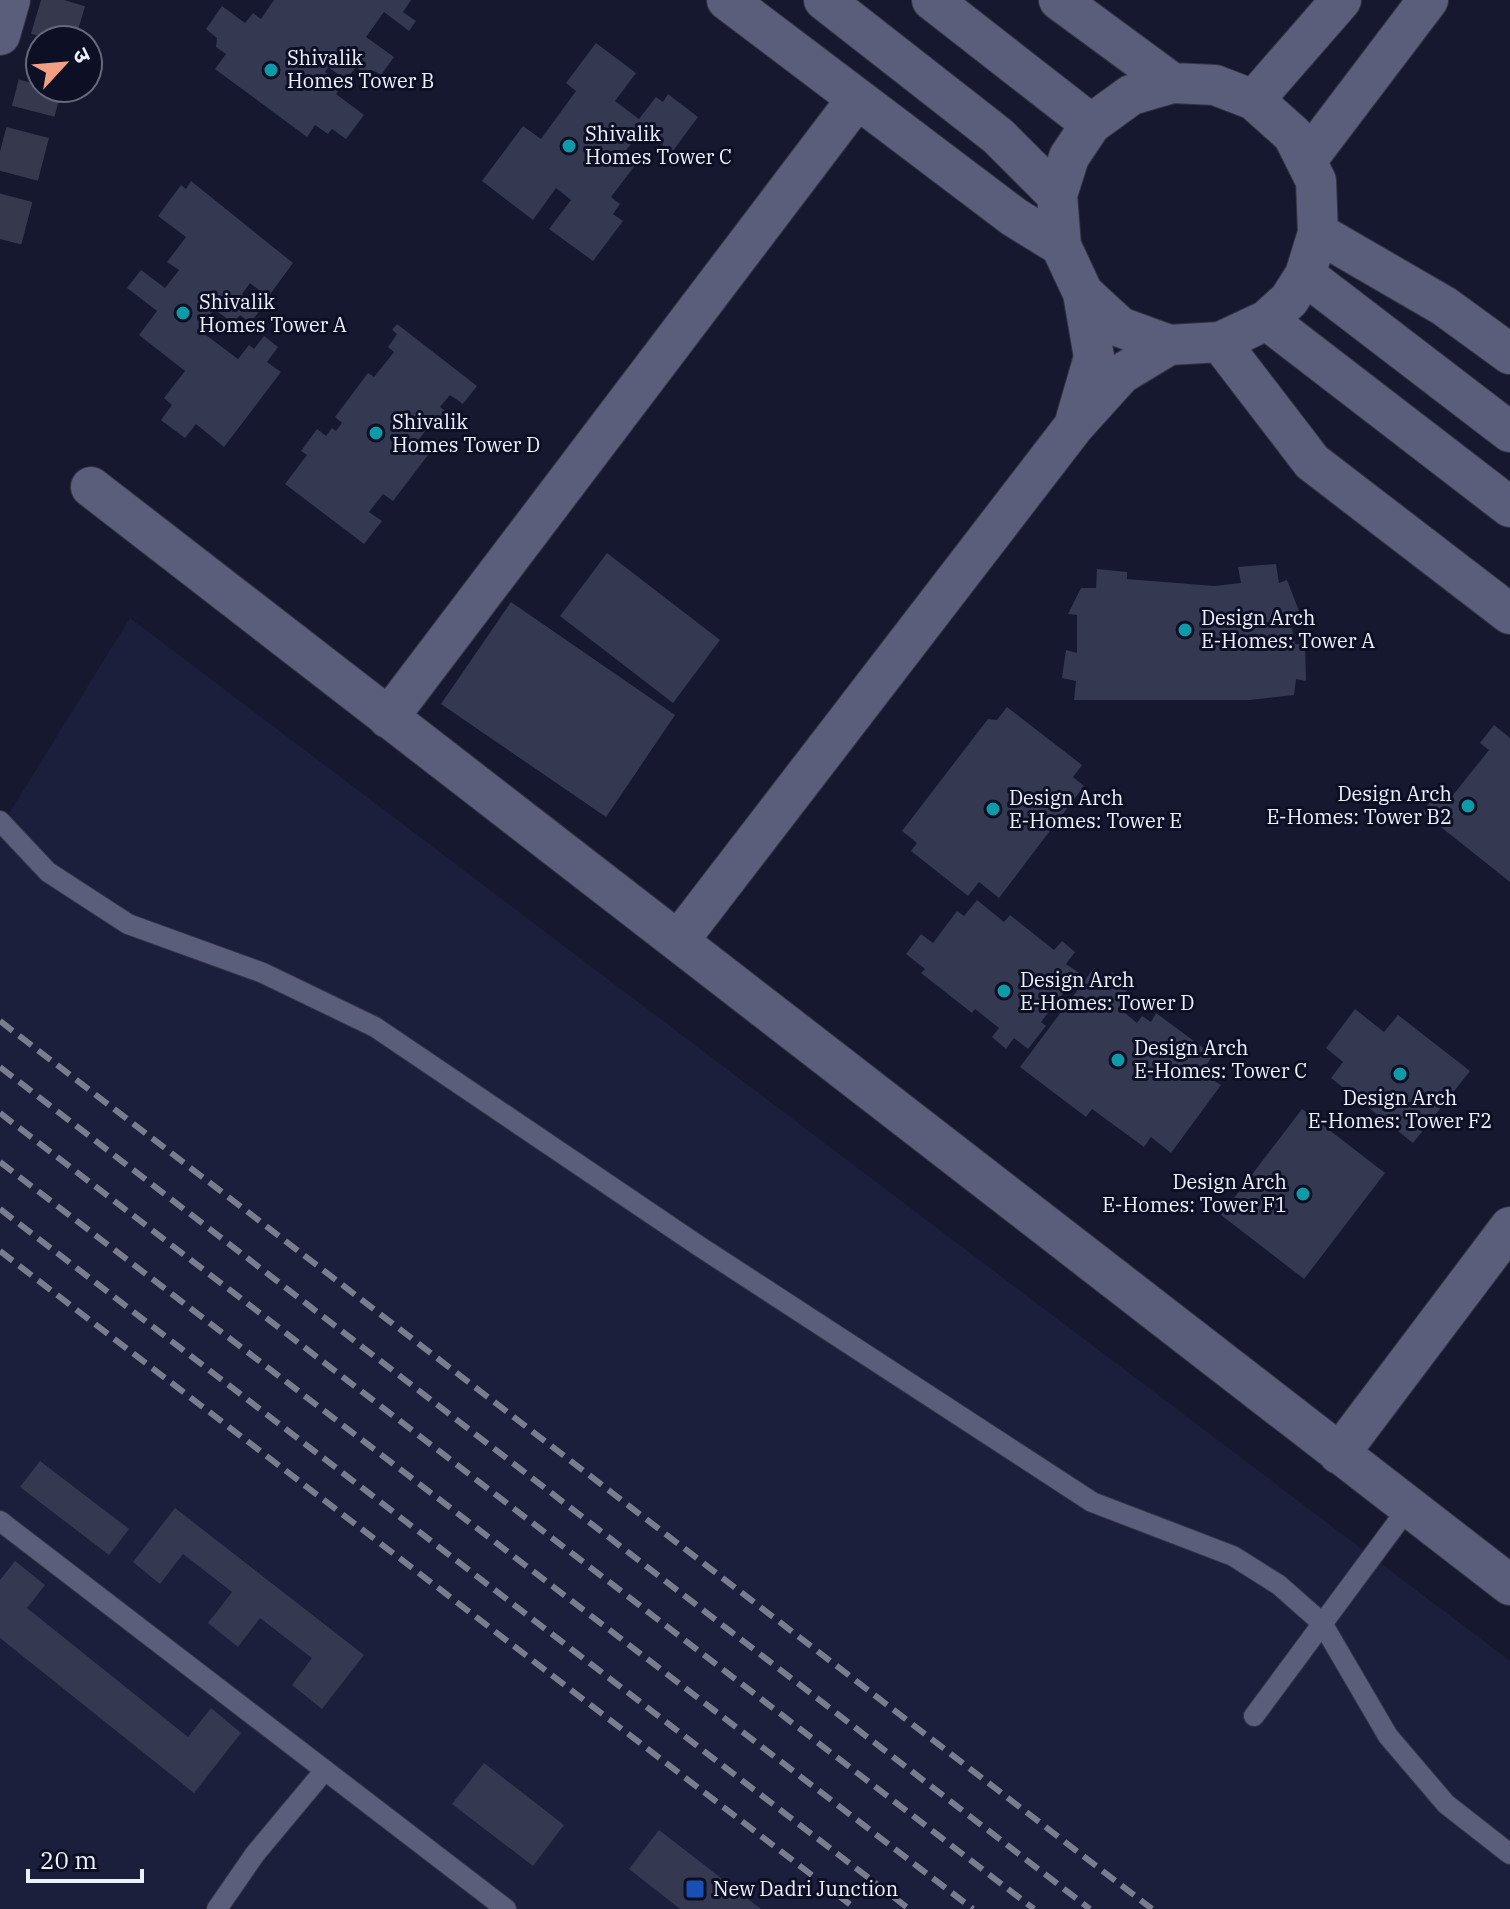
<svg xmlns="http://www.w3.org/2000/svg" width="1510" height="1909" font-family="'IBM Plex Serif','Noto Sans Devanagari',serif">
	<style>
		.built { fill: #1c1f3c }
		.building { fill: #343851 }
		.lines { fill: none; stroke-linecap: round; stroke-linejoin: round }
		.tertiary-tunnel { stroke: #36384e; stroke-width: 44; stroke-dasharray: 44 22; stroke-linecap: butt }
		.service-casing { stroke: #334; stroke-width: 22 }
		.minor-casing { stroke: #334; stroke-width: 42 }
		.service { stroke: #5a5e7a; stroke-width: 20 }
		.minor { stroke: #5a5e7a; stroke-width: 40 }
		.rail { stroke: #7a7c8f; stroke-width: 6; stroke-dasharray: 16 8; stroke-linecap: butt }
		.culture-dot { fill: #0f9aa8; stroke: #0d0f25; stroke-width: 3 }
		.transit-dot { fill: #1a4fb4; stroke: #0d0f25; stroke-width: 3 }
		.labels { text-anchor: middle; stroke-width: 6; stroke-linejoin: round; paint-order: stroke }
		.poi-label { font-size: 20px; fill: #edf0fd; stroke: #0d0f25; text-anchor: start }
	</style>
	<rect width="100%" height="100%" fill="#16182f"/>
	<!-- built -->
	<path class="built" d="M130,618L1510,1661V1909H0V828Z"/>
	<!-- building -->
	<path class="building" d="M274,0H411L403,12L416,21L409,31L384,12L366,37L394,57L381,75L374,71L369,77L356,67L346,80L328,67L325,72L343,86L336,94L364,115L346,139L332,129L328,134L315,125L307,137L215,69L226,54L216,47L217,38L206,29L222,6L245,23L253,13L261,19Z
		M596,43L636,73L615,101L639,119L656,97L663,102L668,94L698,117L672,152L642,130L623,154L636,164L611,197L620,204L613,214L623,221L593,261L549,229L571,200L556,188L533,220L482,181L523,126L541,139L576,91L566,83Z
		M191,181L293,263L268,297L250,283L242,294L261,309L250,323L240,315L233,323L214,309L199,330L238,359L249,345L254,349L264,336L278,347L267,362L281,372L224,447L196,424L185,438L161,420L172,405L164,398L185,371L139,335L157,311L127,288L141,270L165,288L179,270L167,262L186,237L158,216L181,185L186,189Z
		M397,324L477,386L463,404L450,395L440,407L449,414L438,429L431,423L415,445L428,455L393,501L383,494L369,512L382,521L364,544L285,484L307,455L301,451L317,429L326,436L332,428L336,431L342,423L335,417L368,373L374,377L394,352L388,347L397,334L392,330Z
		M607,553L720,640L673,703L560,616Z
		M1276,564L1279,583L1287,580L1299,611L1289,614L1295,644L1305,645L1306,681L1296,679L1294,695L1249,700H1074L1076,681L1062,678L1066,650L1077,653V615L1068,614L1081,588H1096L1097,569L1127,572V579L1214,586L1241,583L1238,567Z
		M511,602L675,715L606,817L441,704Z
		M1007,707L1082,765L1073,777L1084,786L999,898L979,882L968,896L911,851L917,843L902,831L988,719L997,720Z
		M1494,725L1510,738V882L1422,812L1438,792L1449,800L1489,750L1480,743Z
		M977,900L1004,922L1010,915L1054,950L1062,941L1075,952L1066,964L1079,973L1041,1022L1046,1026L1028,1049L1014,1038L1006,1049L992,1037L999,1028L975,1009L972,1013L921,973L925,969L906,954L921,934L933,943L957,911L964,916Z
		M1094,968L1107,979L1112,972L1130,985L1122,997L1130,1003L1124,1012L1137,1023L1142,1016L1151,1022L1156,1013L1213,1055L1207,1064L1219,1072L1213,1080L1221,1085L1171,1153L1151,1137L1144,1147L1092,1109L1086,1117L1020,1067Z
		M1355,1009L1384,1032L1398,1015L1470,1071L1413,1143L1331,1078L1343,1062L1326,1048Z
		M1302,1109L1385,1173L1304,1279L1221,1215Z
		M40,1461L129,1529L109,1555L20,1487Z
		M175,1508L364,1655L322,1709L292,1685L312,1658L260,1618L238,1647L208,1623L232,1592L183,1554L160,1584L133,1562Z
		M15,1561L45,1585L27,1608L188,1737L211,1708L241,1733L194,1793L0,1638V1580Z
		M484,1763L564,1825L533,1866L452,1804Z
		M659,1830L761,1909H680L629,1869Z"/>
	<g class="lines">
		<!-- tertiary-tunnel -->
		<path class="tertiary-tunnel" d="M52,40L64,0
			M0,239L40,85"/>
		<!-- service casing -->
		<g class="service-casing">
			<path id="service" d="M0,821L48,872L128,924L263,973L375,1027L699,1246L1092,1502L1233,1556L1279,1585L1322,1623L1388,1736L1446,1804L1510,1854
				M0,1521L506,1909
				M1254,1716L1408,1508
				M217,1909L255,1854L325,1770"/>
		</g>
		<!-- minor casing -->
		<g class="minor-casing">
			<path id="minor" d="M727,0L1014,217L1061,246L1083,293L1120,327L1169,345L1220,342L1267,320L1289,300L1305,275L1318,233L1316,181L1293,135L1254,100L1215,85L1172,83L1131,95L1091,124L1069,157L1057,195L1061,246
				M824,0L998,136L1057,195
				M932,0L1091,124
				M1059,0L1172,83
				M0,35L10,0
				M1254,100L1341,0
				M1306,161L1428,0
				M1318,233L1444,306L1510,354
				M1305,275L1510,432
				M1267,320L1510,507
				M1220,342L1312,462L1510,614
				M1076,419L1094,357L1083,293
				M91,487L1510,1585
				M388,718L857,99
				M679,940L1074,426L1121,374L1169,345
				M1339,1454L1510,1227"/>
		</g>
		<!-- service -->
		<use href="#service" class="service"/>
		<!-- minor -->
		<use href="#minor" class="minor"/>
		<!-- rail -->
		<path class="rail" d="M0,1021L1152,1909
			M0,1067L1090,1909
			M0,1113L1034,1909
			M0,1162L973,1909
			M0,1209L909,1909
			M0,1251L856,1909"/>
	</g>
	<!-- markers -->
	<g class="culture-dot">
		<circle cx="271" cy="70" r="8"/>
		<circle cx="569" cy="146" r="8"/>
		<circle cx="183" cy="313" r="8"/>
		<circle cx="376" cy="433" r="8"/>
		<circle cx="1185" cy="630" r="8"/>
		<circle cx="1468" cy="806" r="8"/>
		<circle cx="993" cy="809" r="8"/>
		<circle cx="1004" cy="991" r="8"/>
		<circle cx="1118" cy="1060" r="8"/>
		<circle cx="1400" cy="1074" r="8"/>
		<circle cx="1303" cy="1194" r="8"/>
	</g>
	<rect class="transit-dot" x="685" y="1879" width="20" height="20" rx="4"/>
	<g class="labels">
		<!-- poi labels -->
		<g class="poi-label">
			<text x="287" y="65">Shivalik<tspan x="287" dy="23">Homes Tower B</tspan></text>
			<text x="585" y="141">Shivalik<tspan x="585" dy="23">Homes Tower C</tspan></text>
			<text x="199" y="309">Shivalik<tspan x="199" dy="23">Homes Tower A</tspan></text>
			<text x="392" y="429">Shivalik<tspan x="392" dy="23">Homes Tower D</tspan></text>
			<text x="1201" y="625">Design Arch<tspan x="1201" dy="23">E-Homes: Tower A</tspan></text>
			<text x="1452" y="801" text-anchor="end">Design Arch<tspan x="1452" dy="23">E-Homes: Tower B2</tspan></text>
			<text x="1009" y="805">Design Arch<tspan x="1009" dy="23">E-Homes: Tower E</tspan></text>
			<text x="1020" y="987">Design Arch<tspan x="1020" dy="23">E-Homes: Tower D</tspan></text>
			<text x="1134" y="1055">Design Arch<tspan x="1134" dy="23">E-Homes: Tower C</tspan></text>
			<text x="1400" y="1105" text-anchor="middle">Design Arch<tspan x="1400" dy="23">E-Homes: Tower F2</tspan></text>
			<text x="1287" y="1189" text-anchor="end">Design Arch<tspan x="1287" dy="23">E-Homes: Tower F1</tspan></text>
			<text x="713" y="1896">New Dadri Junction</text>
		</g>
	</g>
	<!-- north arrow -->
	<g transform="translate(64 64) rotate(64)"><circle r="38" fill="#0d0f25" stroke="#67697b" stroke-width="2"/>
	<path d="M0-6L14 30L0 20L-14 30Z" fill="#f3a082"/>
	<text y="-12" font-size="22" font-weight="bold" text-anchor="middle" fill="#edf0fd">उ</text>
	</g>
	<!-- scale -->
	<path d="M28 1869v12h114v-12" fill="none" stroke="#edf0fd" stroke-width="4"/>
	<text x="40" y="1869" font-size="24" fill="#edf0fd" stroke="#0d0f25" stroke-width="6" paint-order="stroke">20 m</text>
</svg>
